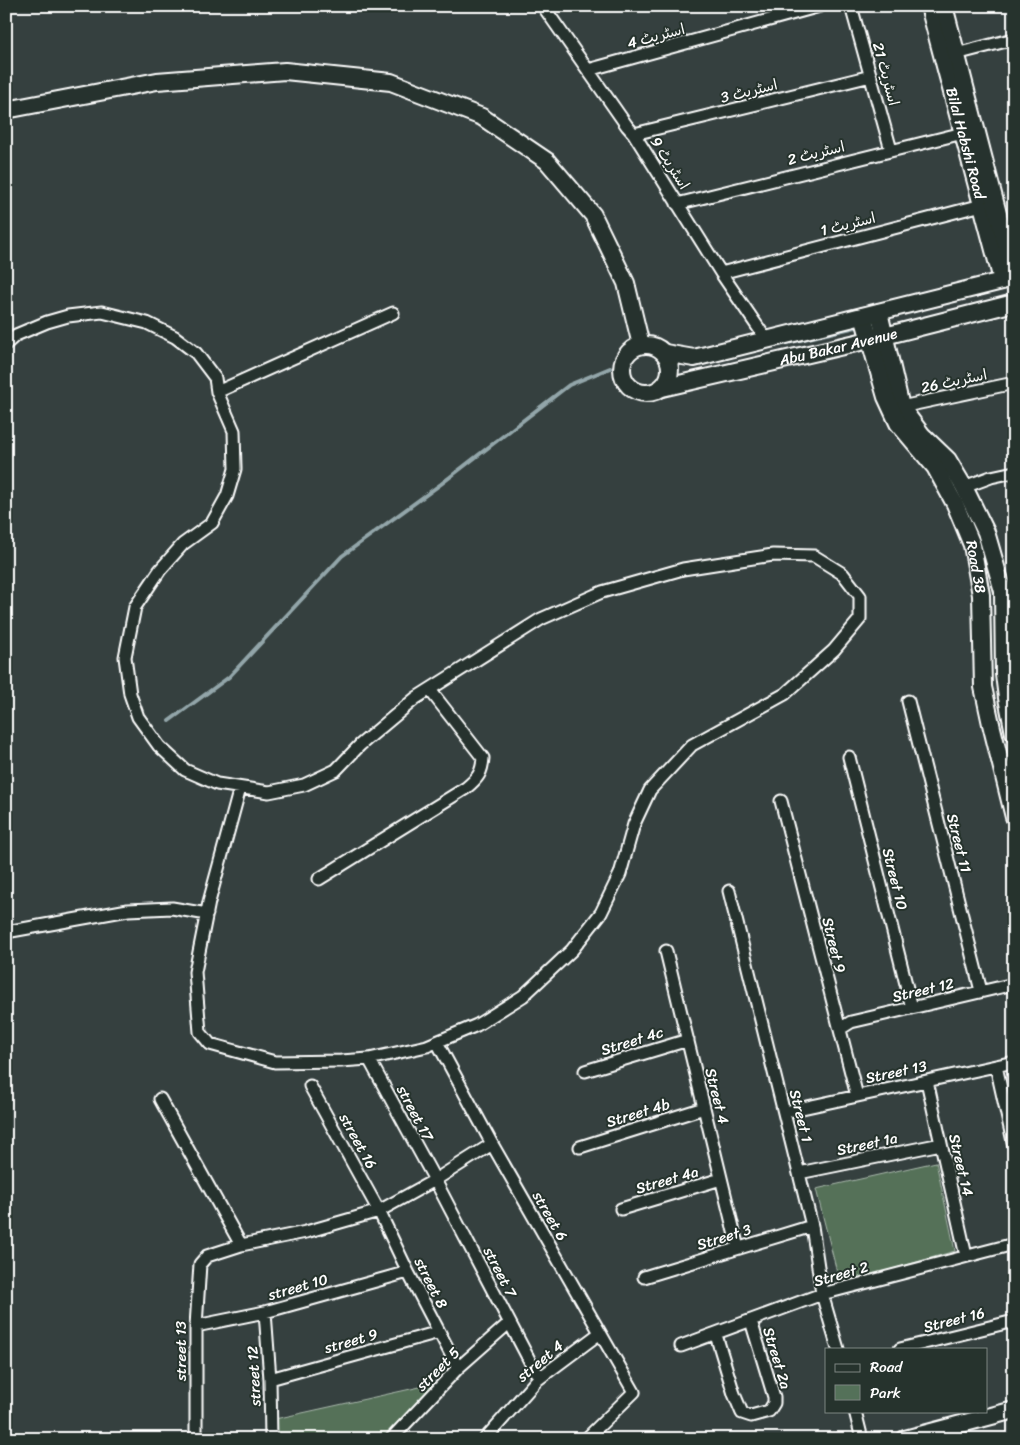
<svg xmlns="http://www.w3.org/2000/svg" width="1020" height="1445" font-family="Sriracha,'Playpen Sans Arabic',sans-serif">
	<style>
		.green { fill: #547159; stroke: #aab8ac }
		.lines { fill: none; stroke-linecap: round; stroke-linejoin: round }
		.stream { stroke: #93a6aa; stroke-width: 4 }
		.street-casing { stroke: #fff; stroke-width: 15 }
		.secondary-casing { stroke: #fff; stroke-width: 20 }
		.street { stroke: #26332d; stroke-width: 11 }
		.secondary { stroke: #26332d; stroke-width: 16 }
		.labels { text-anchor: middle; stroke-width: 4; stroke-linejoin: round; paint-order: stroke }
		.street-label { font-size: 15px; fill: #fff; stroke: #26332d }
	</style>
	<rect width="100%" height="100%" fill="#35403f"/>
	<filter id="ink" filterUnits="userSpaceOnUse"><feTurbulence type="fractalNoise" baseFrequency=".02" numOctaves="2"/><feDisplacementMap in="SourceGraphic" scale="10" xChannelSelector="R" yChannelSelector="G"/><feConvolveMatrix kernelMatrix="1 2 1 2 8 2 1 2 1" color-interpolation-filters="sRGB"/></filter>
	<g filter="url(#ink)">
		<!-- green -->
		<path class="green" d="M936,1162L955,1251L840,1284L816,1189Z
			M438,1383L381,1439H274L275,1419Z"/>
		<g class="lines">
			<!-- stream -->
			<path class="stream" d="M778,345L856,327
				M169,721L229,677L342,556L441,484L569,385L610,368"/>
			<!-- street casing -->
			<g class="street-casing">
				<path id="street" d="M543,6L627,126L634,134L721,273L766,339
					M851,6L891,150
					M956,54L1014,39
					M588,70L820,6
					M634,134L871,76
					M677,204L963,133
					M721,273L982,205
					M6,344L16,335L47,322L68,316L102,312L147,323L175,337L196,353L215,378L217,392L234,431L235,469L227,496L212,523L183,544L160,570L135,607L125,657L130,694L138,717L159,746L185,770L217,784L269,792L304,785L336,770L360,745L416,698L541,619L602,592L683,569L773,555L814,556L843,574L860,596V619L834,650L785,694L692,745L650,790L634,824L620,874L601,913L572,950L523,996L477,1025L427,1046L369,1059L341,1061L275,1062L210,1044L200,1032L195,972L209,902L240,788
					M217,392L393,313
					M901,407L1014,383
					M964,487L991,477L1014,472
					M908,701L981,991
					M849,757L912,1008
					M781,801L857,1096
					M319,879L466,788C478,778 482,773 483,758L430,690
					M729,891L812,1226L822,1294L838,1349
					M6,932L128,910L172,908L207,914
					M666,951L738,1248
					M840,1029L851,1022L1014,984
					M437,1042L492,1144L634,1392L586,1439
					M369,1059L435,1180L535,1371L541,1376
					M996,1066L1014,1146
					M585,1071L688,1040
					M927,1081L966,1256
					M310,1086L379,1211L408,1272L458,1368
					M160,1099L241,1245
					M784,1112L1014,1062
					M580,1147L704,1108
					M799,1173L941,1144
					M621,1209L721,1179
					M644,1277L812,1226
					M265,1312L270,1379L271,1439
					M196,1326L265,1312L408,1272
					M716,1335L734,1394L742,1413L751,1416L769,1411L774,1403V1397L751,1321
					M681,1346L822,1294L1014,1244
					M900,1349L1014,1321
					M270,1379L439,1332
					M855,1411L862,1439
					M196,1439V1326L200,1264L207,1256L241,1245L306,1232L379,1211L435,1180L492,1144
					M391,1439L458,1368L509,1323
					M485,1439L537,1380L600,1333"/>
			</g>
			<!-- secondary casing -->
			<g class="secondary-casing">
				<g id="secondary">
					<path id="s1" d="M929,6L1002,280"/>
					<path d="M944,6L1014,275"/>
					<path d="M6,110L157,81L285,71L391,82L482,117L547,161L593,215L626,283L641,345"/>
					<path d="M879,312L901,407L922,435L948,460L964,487L986,532L1003,591L1004,674L1007,698L1014,733"/>
					<path id="s2" d="M863,316L886,397L898,423L935,467L955,504L972,545L981,595L983,687L991,724L1014,817"/>
					<circle cx="646" cy="369" r="24"/>
					<path d="M665,353L694,358L1014,278"/>
					<path id="s3" d="M662,388L869,340L1014,303"/>
					<path d="M905,1439L1014,1410"/>
				</g>
			</g>
			<!-- street -->
			<use href="#street" class="street"/>
			<!-- secondary -->
			<use href="#secondary" class="secondary"/>
		</g>
	</g>
	<g class="labels">
		<!-- street labels -->
		<g class="street-label">
			<text transform="translate(656 36) rotate(-15)" y="5">اسٹریٹ 4</text>
			<text transform="translate(886 74) rotate(75)" y="5">اسٹریٹ 21</text>
			<text transform="translate(749 91) rotate(-14)" y="5">اسٹریٹ 3</text>
			<text dy="5" stroke="none"><textPath href="#s1" startOffset="142">Bilal Habshi Road</textPath></text>
			<text transform="translate(816 153) rotate(-14)" y="5">اسٹریٹ 2</text>
			<text transform="translate(670 163) rotate(58)" y="5">اسٹریٹ 9</text>
			<text transform="translate(848 224) rotate(-14)" y="5">اسٹریٹ 1</text>
			<text dy="5" stroke="none"><textPath href="#s3" startOffset="181">Abu Bakar Avenue</textPath></text>
			<text transform="translate(954 381) rotate(-12)" y="5">اسٹریٹ 26</text>
			<text dy="5" stroke="none"><textPath href="#s2" startOffset="279">Road 38</textPath></text>
			<text transform="translate(959 843) rotate(76)" y="5">Street 11</text>
			<text transform="translate(895 879) rotate(76)" y="5">Street 10</text>
			<text transform="translate(834 945) rotate(76)" y="5">Street 9</text>
			<text transform="translate(923 990) rotate(-13)" y="5">Street 12</text>
			<text transform="translate(632 1041) rotate(-17)" y="5">Street 4c</text>
			<text transform="translate(896 1072) rotate(-12)" y="5">Street 13</text>
			<text transform="translate(717 1096) rotate(76)" y="5">Street 4</text>
			<text transform="translate(415 1113) rotate(62)" y="5">street 17</text>
			<text transform="translate(638 1113) rotate(-17)" y="5">Street 4b</text>
			<text transform="translate(801 1116) rotate(76)" y="5">Street 1</text>
			<text transform="translate(358 1141) rotate(61)" y="5">street 16</text>
			<text transform="translate(867 1144) rotate(-12)" y="5">Street 1a</text>
			<text transform="translate(961 1165) rotate(77)" y="5">Street 14</text>
			<text transform="translate(667 1180) rotate(-16)" y="5">Street 4a</text>
			<text transform="translate(550 1216) rotate(60)" y="5">street 6</text>
			<text transform="translate(724 1237) rotate(-17)" y="5">Street 3</text>
			<text transform="translate(500 1272) rotate(63)" y="5">street 7</text>
			<text transform="translate(841 1274) rotate(-16)" y="5">Street 2</text>
			<text transform="translate(431 1283) rotate(63)" y="5">street 8</text>
			<text transform="translate(298 1287) rotate(-16)" y="5">street 10</text>
			<text transform="translate(954 1320) rotate(-14)" y="5">Street 16</text>
			<text transform="translate(351 1341) rotate(-16)" y="5">street 9</text>
			<text transform="translate(181 1351) rotate(-90)" y="5">street 13</text>
			<text transform="translate(777 1358) rotate(73)" y="5">Street 2a</text>
			<text transform="translate(540 1361) rotate(-40)" y="5">street 4</text>
			<text transform="translate(438 1369) rotate(-45)" y="5">street 5</text>
			<text transform="translate(254 1376) rotate(-93)" y="5">street 12</text>
		</g>
	</g>
	<!-- margin -->
	<rect width="1020" height="1445" fill="none" stroke="#26332d" stroke-width="25"/>
	<rect x="12" y="12" width="995" height="1420" fill="none" stroke="#fff" stroke-width="2" filter="url(#ink)"/>
	<!-- legend -->
	<rect x="825" y="1348" width="162" height="65" fill="#26332d" stroke="#7d8581"/>
	<rect x="835" y="1364" width="25" height="8" fill="#26332d" stroke="#7d8581"/>
	<text x="870" y="1372" font-size="15" fill="#ffffff">Road</text>
	<rect x="835" y="1385" width="25" height="15" fill="#547159" stroke="#7d8581"/>
	<text x="870" y="1398" font-size="15" fill="#ffffff">Park</text>
</svg>
